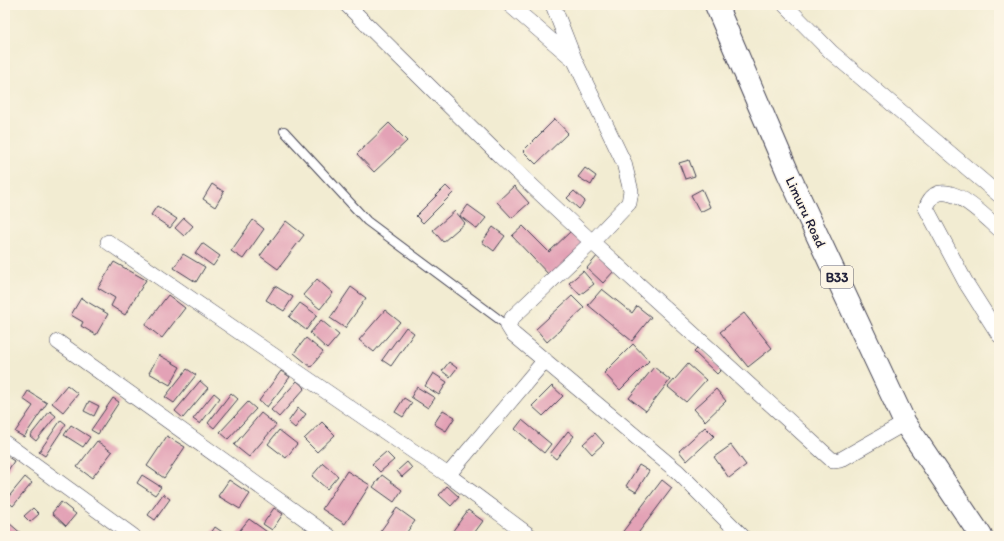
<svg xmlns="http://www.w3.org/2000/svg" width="1004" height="541" font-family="Itim,sans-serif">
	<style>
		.building { fill: #e3a2b6 }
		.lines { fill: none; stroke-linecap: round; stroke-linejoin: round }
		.service-casing { stroke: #414052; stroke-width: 10 }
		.minor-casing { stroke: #414052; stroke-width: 16 }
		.trunk-casing { stroke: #414052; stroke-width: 24 }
		.service { stroke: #fff; stroke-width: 8 }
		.minor { stroke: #fff; stroke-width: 15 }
		.trunk { stroke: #fff; stroke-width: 22 }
		.labels { text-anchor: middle; stroke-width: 3; stroke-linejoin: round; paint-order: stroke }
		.shield { fill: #fcf5e5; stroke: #63616e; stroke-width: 1 }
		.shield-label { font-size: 13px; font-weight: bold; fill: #22223b }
		.street-label { font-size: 14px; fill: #22223b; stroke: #fcf5e5 }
	</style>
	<rect width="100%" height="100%" fill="#fcf5e5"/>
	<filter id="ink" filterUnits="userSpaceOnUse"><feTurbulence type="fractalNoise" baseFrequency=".025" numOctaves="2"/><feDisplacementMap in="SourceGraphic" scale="8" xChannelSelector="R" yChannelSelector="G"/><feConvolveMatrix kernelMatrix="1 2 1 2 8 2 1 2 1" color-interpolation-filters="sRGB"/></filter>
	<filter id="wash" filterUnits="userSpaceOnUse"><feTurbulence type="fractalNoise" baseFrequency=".012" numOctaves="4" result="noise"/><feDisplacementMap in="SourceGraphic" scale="16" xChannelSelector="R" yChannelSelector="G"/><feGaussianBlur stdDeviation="0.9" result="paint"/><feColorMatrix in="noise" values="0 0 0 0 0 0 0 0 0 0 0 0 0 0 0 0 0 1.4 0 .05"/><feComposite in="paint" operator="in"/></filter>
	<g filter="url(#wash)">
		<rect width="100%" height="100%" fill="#f2ecd2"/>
		<g id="blocks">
			<!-- building -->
			<path class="building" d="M555,119L568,133L536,164L523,151Z
				M389,123L407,141L374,172L357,154Z
				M689,160L695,176L685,179L679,163Z
				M585,168L596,176L591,185L578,177Z
				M212,184L224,192L215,207L203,199Z
				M446,186L453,193L423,223L416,216Z
				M514,186L529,203L512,218L497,202Z
				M702,189L710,207L700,212L691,195Z
				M574,191L585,201L579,209L567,198Z
				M468,205L486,218L477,229L460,216Z
				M157,206L177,219L170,228L151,215Z
				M455,211L465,223L443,242L433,230Z
				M184,218L193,226L184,236L175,228Z
				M253,220L264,229L243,259L231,251Z
				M286,221L304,235L278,269L260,256Z
				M523,226L549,252L572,230L585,245L551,277L512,236Z
				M493,227L505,236L494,251L482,242Z
				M202,243L220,256L213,266L195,253Z
				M183,254L205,267L196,282L174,268Z
				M598,255L615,270L603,283L587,268Z
				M114,262L146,280L125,315L111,306L115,298L98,288Z
				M583,271L594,284L580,295L569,283Z
				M317,279L333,293L320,309L303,295Z
				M275,286L293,297L284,311L266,300Z
				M351,287L366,298L345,328L330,318Z
				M602,289L632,313L637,306L651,317L632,341L588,305Z
				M168,295L185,308L162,338L145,325Z
				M572,296L584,308L547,342L536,329Z
				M81,298L108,314L96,335L81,326L83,322L71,315Z
				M300,303L317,315L306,330L289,317Z
				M385,310L400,322L374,352L359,340Z
				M744,313L772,348L748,367L720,332Z
				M321,320L339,335L327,349L310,333Z
				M406,327L414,333L391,366L382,360Z
				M306,338L323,352L311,367L294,353Z
				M633,344L649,361L620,390L604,373Z
				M699,347L722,369L717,374L694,352Z
				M159,355L180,367L170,385L149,373Z
				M449,362L457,368L450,377L442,371Z
				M688,364L706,380L686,402L668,387Z
				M654,367L670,380L646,411L629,398Z
				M187,369L196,375L174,403L165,397Z
				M281,371L290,377L267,407L259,401Z
				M433,373L447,382L439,395L425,386Z
				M200,381L208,388L183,418L175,411Z
				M297,381L305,388L279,417L271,410Z
				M67,385L78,394L63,412L52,403Z
				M552,386L563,396L543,416L532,406Z
				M417,387L435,398L428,408L411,397Z
				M716,389L726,401L705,421L694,409Z
				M28,391L47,403L24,437L15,432L33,406L23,399Z
				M214,393L220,398L200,424L193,419Z
				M231,393L238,399L214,428L208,423Z
				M113,398L119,402L98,434L91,430Z
				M404,398L412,403L403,417L395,412Z
				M89,401L99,406L94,416L84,411Z
				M248,402L256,409L228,439L220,432Z
				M298,408L306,414L295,428L288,422Z
				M443,410L455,417L446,431L434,424Z
				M50,411L56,416L36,441L30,436Z
				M261,413L276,425L249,457L234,445Z
				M61,420L66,424L45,456L39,452Z
				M522,420L551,444L544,453L515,429Z
				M322,422L335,435L317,452L304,439Z
				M71,425L90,437L83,447L64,435Z
				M705,427L714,436L687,461L679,451Z
				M279,430L297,444L286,458L268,444Z
				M568,431L574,436L556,459L550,454Z
				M595,433L604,443L592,454L583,444Z
				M167,436L185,447L164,478L147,466Z
				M97,441L112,452L92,478L77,467Z
				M731,445L746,465L729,478L714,457Z
				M386,452L394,460L380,472L372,464Z
				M5,455L14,461L5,475Z
				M407,462L412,468L402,477L397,471Z
				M323,463L338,476L327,489L312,476Z
				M639,465L649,471L636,492L626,486Z
				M347,471L370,485L345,524L322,509Z
				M142,475L161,487L155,495L137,483Z
				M382,475L402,490L394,502L373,487Z
				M25,477L32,483L13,506L6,500Z
				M229,480L250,494L240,509L218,496Z
				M662,480L672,488L636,536H623L621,534Z
				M447,486L459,497L451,506L439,495Z
				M163,494L170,499L155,520L148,515Z
				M61,502L76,514L66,526L52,513Z
				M33,508L39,514L30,522L24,516Z
				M274,508L283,514L272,530L263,524Z
				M397,508L415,521L404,536H377Z
				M468,510L483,521L472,536H458L452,532Z
				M249,519L270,534L268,536L236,535Z
				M9,523L23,535L22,536H5V528Z
				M215,527L228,536H209Z
				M99,532L106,536H97Z"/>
		</g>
	</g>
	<g filter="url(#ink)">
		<use href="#blocks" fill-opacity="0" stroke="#414052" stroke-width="1"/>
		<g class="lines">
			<!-- service casing -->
			<g class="service-casing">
				<path id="service" d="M284,131L367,221L508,326"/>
			</g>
			<!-- minor casing -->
			<g class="minor-casing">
				<path id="minor" d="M347,5L500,156L592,242L833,461L840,460L905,423
					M510,5L573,59
					M553,5L575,61L624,163L631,191L629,203L592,242L512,318L508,326L513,334L678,472L742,536
					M785,5L831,52L999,195
					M999,229C983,215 940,169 926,208L966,283L999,335
					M108,242L448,475L530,536
					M58,342L329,536
					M5,443L133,536
					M448,475L545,360"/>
			</g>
			<!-- trunk casing -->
			<g class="trunk-casing">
				<path id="trunk" d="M716,5L788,173L905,423L981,536"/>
			</g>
			<!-- service -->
			<use href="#service" class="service"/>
			<!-- minor -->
			<use href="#minor" class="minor"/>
			<!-- trunk -->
			<use href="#trunk" class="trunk"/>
		</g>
	</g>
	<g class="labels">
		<!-- shield labels -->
		<rect class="shield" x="821" y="266" width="32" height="22" rx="3"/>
		<g class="shield-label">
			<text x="837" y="282">B33</text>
		</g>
		<!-- street labels -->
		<g class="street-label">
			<text transform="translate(806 212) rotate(65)" y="5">Limuru Road</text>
		</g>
	</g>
	<!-- margin -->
	<rect width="1004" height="541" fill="none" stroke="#fcf5e5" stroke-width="20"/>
</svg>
